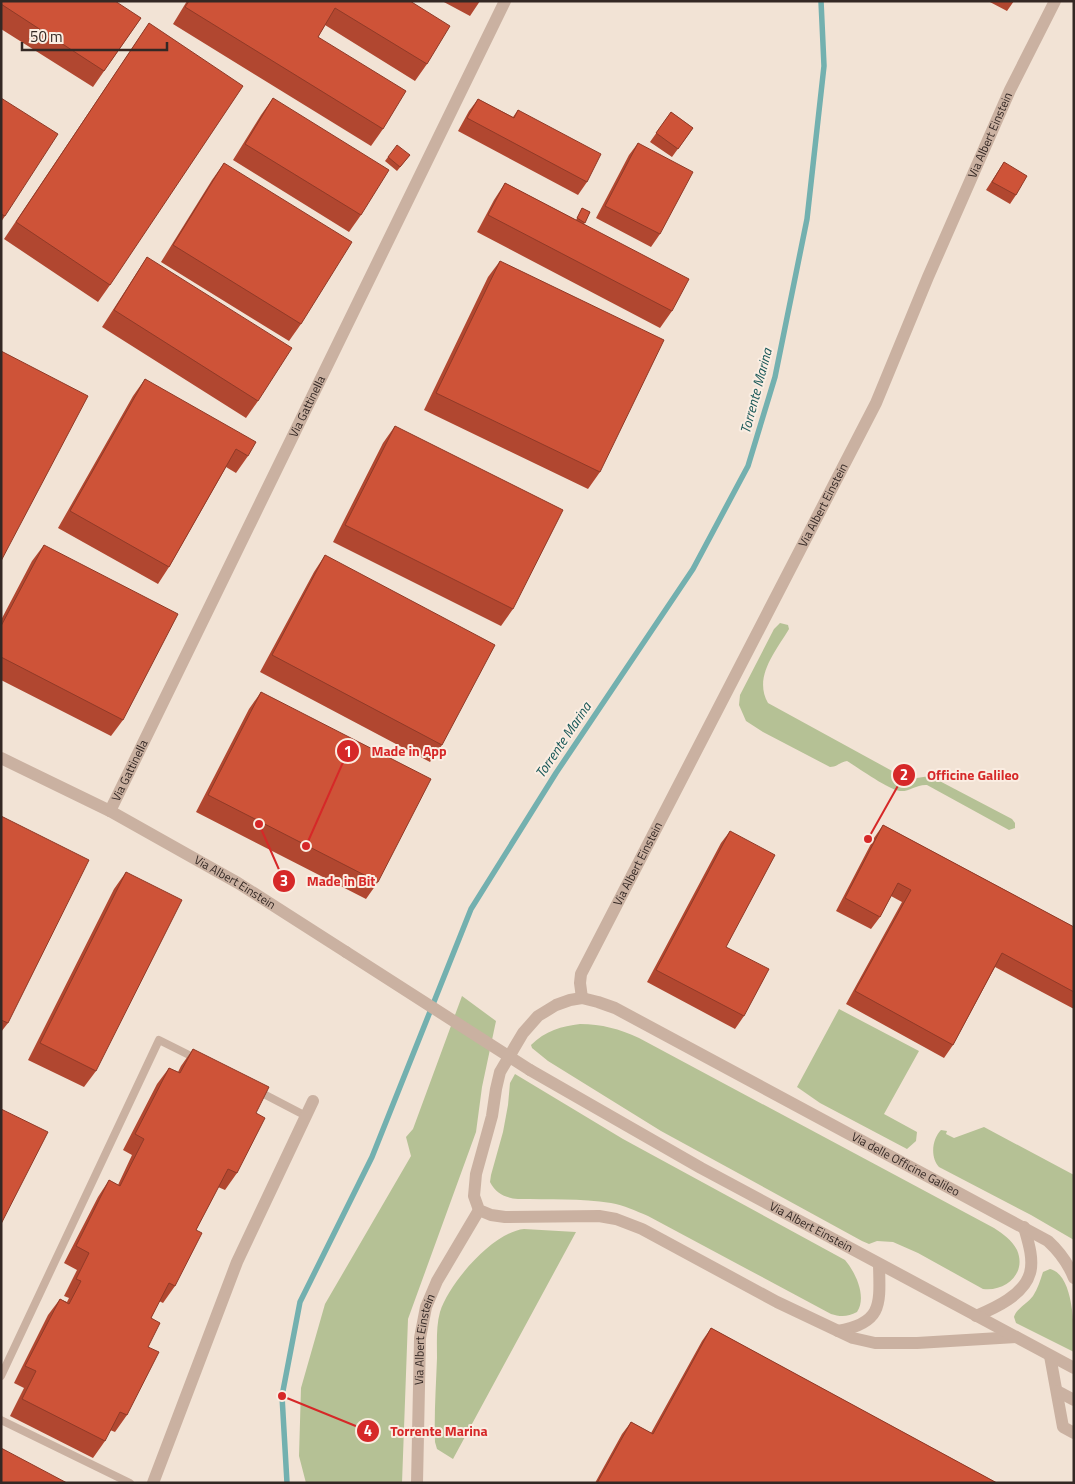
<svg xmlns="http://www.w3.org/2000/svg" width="1075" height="1484" font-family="'Titillium Web',sans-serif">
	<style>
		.green { fill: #b5c195 }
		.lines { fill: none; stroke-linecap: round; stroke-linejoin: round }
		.stream { stroke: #73b0af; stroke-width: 5.5 }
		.service { stroke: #cab1a1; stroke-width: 8 }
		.minor { stroke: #cab1a1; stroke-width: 12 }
		.tertiary { stroke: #cab1a1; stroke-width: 12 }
		.tertiary-bridge { stroke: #cab1a1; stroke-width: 12 }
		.wall { fill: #b14730 }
		.building { fill: #ce5338; stroke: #903a27 }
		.labels { text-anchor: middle; stroke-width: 4; stroke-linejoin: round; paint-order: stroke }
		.street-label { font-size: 12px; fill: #342824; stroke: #faede2 }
		.water-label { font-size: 14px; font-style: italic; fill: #185757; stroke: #faede2 }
		.leader { fill: none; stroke: #d62828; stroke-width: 2 }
		.callout-dot { fill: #d62828; stroke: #faede2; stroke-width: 2 }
		.mark-label { font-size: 15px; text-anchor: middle; font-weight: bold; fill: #fff }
		.callout-label { font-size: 14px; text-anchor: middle; font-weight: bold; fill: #d62828; stroke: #faede2; stroke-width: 4; stroke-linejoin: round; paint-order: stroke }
	</style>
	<rect width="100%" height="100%" fill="#f2e3d5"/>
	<!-- green -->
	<path class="green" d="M780,623L788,625L789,629C776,651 753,677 768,703L905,778L910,779L930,776L1012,819L1015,823V828L1009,830L927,785C917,784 909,792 900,791C889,790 857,767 847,761C840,762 837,767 830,767L763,732L746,721L739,705L740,695L774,629Z
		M462,996L496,1021L482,1087L476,1132L408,1319L402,1483H306L299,1456L301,1388L325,1304L411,1156L406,1137L413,1129Z
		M839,1009L919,1051L884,1114L917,1132L916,1141L907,1149L820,1103L797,1087Z
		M580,1024C602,1024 619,1029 639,1038L994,1228C1003,1234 1012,1240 1017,1250C1027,1273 1006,1292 983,1289L918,1253L893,1242L877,1241L869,1244L862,1241L661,1131L548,1061L532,1048L531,1045C545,1031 562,1026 580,1024Z
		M515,1074L623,1139L845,1260C856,1273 867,1297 857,1312C848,1317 840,1317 831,1314L648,1216C636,1211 624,1205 611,1203C581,1198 549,1200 518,1199C506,1198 496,1194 490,1182L491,1175L503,1132L508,1105L510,1083Z
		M984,1127L1074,1175V1240L1031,1215L939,1167C930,1157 932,1139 941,1130L947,1131L946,1134L954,1138Z
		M524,1229L576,1232L453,1459L437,1449L435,1442C434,1414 436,1386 437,1358C437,1344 436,1326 440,1312C449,1283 493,1232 524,1229Z
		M1050,1269C1075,1275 1074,1332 1074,1352L1016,1323L1014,1317C1016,1309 1028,1303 1033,1296C1038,1288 1040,1281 1043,1272Z"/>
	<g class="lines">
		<!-- stream -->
		<path class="stream" d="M287,1483L282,1396L300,1302L372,1157L471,909L556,773L693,569L748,466L775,377L807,219L824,66L821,1"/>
		<!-- service -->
		<path class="service" d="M258,1091L306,1116
			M1,1376L159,1040L197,1059
			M1,1420L130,1483"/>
		<!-- minor -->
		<g class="minor">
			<path id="s1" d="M110,811L505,1"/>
			<path id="s2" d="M582,998L580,983L581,974L876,403L928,277L1010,90L1055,1"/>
			<path d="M976,1316C995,1308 1024,1295 1030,1273C1034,1259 1028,1241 1024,1227"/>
			<path d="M838,1331C883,1323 880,1304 879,1265"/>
			<path id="s3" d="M1016,1337L917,1343H875L853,1338L777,1302L642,1229L616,1219L599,1216L505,1217L491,1215L479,1210L474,1196L476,1174L492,1116L496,1089L500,1072L523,1033L538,1016L556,1005L570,1000L582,998L598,1002L615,1008L1048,1241C1060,1252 1068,1263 1074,1278"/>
			<path d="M1050,1356L1063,1427L1074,1433"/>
			<path d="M1057,1391L1074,1400"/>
			<path d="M153,1483L237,1262L313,1101"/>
			<path id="s4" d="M417,1483L420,1338L426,1307L437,1281L479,1210"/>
		</g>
		<!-- tertiary -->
		<g class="tertiary">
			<path id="s5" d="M1,758L110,811L238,883L346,952"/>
			<path id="s6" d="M530,1070L701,1168L1074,1368"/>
		</g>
		<!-- tertiary-bridge -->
		<path class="tertiary-bridge" d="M346,952L530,1070"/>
	</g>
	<!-- wall -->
	<path class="wall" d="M1,1L141,18L93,87L1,29Z
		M187,1H410L427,64L415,81L325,25L318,37L383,129L371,146L173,24Z
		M442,1H480L470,16Z
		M988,1H1014L1007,11Z
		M149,23L110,285L98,302L4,239Z
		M1,98L5,216L1,222Z
		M273,98L361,215L349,232L233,160L261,115Z
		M478,99L513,117L518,110L587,182L578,195L458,131L469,111Z
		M671,112L693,128L672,157L650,142Z
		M638,143L660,234L651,247L596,218L629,155Z
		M410,155L397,171L385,161L388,157Z
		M1004,162L1016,195L1010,204L986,190Z
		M224,163L301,324L289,341L161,262L212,180Z
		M505,183L576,220L582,208L590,212L584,224L672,311L660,328L477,232L494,200Z
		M147,257L258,401L246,418L102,327L136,274Z
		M500,261L600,472L588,489L424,410L488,277Z
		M145,379L248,456L236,473L226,467L169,567L158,584L58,528L133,396Z
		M395,426L513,609L501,626L333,542L383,443Z
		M44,545L123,720L111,736L1,680V620L32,561Z
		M325,555L442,745L430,762L260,672L314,572Z
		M261,692L378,882L366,899L196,812L249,709Z
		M1,816L8,1023L1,1032Z
		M883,825L1074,927V1009L995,967L953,1045L944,1058L846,1004L902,902L891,896L880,917L871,929L836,911L874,838Z
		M730,831L726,947L744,1016L735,1029L647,982L721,843Z
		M126,872L96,1071L84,1087L28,1060L114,889Z
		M193,1049L256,1113L237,1173L225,1190L218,1187L196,1230L175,1286L163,1303L159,1301L151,1318L148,1347L127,1415L115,1432L110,1430L105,1441L93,1458L10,1416L24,1388L14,1383L48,1315L60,1299L67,1302L69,1298L64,1296L77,1270L64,1263L98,1197L109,1180L118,1185L132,1155L123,1150L157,1084L169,1068L178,1072L181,1066Z
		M711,1328L997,1483H595L622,1434L631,1422L651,1433L702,1341Z"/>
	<!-- building -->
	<path class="building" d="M1,1H115L141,18L104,71L1,4Z
		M189,1H410L450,26L427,64L335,8L318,37L406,91L383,129L185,7Z
		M149,23L243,86L110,285L16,222Z
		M1,98L58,134L5,216L1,214Z
		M273,98L389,170L361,215L245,144Z
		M478,99L514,118L518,110L601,154L587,182L467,118Z
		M671,112L693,128L678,149L656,133Z
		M638,143L693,172L660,234L605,206Z
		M397,145L410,155L400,167L388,157Z
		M1004,162L1027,176L1016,195L992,182Z
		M224,163L352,242L301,324L173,245Z
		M505,183L689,279L672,311L488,215Z
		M582,208L590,212L585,223L577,218Z
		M147,257L292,348L258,401L114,310Z
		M500,261L664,340L600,472L436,393Z
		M1,351L88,396L1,561Z
		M145,379L256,442L248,456L236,449L169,567L70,511Z
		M395,426L563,510L513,609L345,525Z
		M44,545L178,614L123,720L1,657V626Z
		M325,555L495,645L442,745L272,655Z
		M261,692L431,779L378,882L208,795Z
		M1,816L89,860L8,1023L1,1020Z
		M883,825L1074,927V992L1002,953L953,1045L855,991L911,890L898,883L880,917L845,898Z
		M730,831L775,855L726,947L769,969L744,1016L656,970Z
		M126,872L182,900L96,1071L40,1043Z
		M193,1049L269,1087L256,1113L265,1118L237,1173L228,1169L196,1230L202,1233L175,1286L169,1283L151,1318L160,1323L148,1347L159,1352L127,1415L120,1412L105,1441L22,1399L36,1371L25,1366L60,1299L69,1304L81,1281L76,1279L89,1253L76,1246L109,1180L120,1186L144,1139L135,1134L169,1068L180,1073Z
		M1,1109L48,1132L1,1224Z
		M711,1328L997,1483H597L631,1422L653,1434Z
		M1,1448L67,1483H1Z"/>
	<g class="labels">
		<!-- street labels -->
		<g class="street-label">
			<text dy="4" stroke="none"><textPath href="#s2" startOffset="958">Via Albert Einstein</textPath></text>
			<text dy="4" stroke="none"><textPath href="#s1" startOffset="450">Via Gattinella</textPath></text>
			<text dy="4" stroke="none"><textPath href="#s2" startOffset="552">Via Albert Einstein</textPath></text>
			<text dy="4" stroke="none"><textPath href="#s1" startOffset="45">Via Gattinella</textPath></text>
			<text dy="4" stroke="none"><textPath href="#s2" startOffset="148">Via Albert Einstein</textPath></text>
			<text dy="4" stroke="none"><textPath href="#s5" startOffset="265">Via Albert Einstein</textPath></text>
			<text dy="4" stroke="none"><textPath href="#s3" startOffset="1190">Via delle Officine Galileo</textPath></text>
			<text dy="4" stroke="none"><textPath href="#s6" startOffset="322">Via Albert Einstein</textPath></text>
			<text dy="4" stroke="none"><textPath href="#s4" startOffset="144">Via Albert Einstein</textPath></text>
		</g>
		<!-- water labels -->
		<g class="water-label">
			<text transform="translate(756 391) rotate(-75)" y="5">Torrente Marina</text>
			<text transform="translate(563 740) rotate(-56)" y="5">Torrente Marina</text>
		</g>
	</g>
	<!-- callouts -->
	<path class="leader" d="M306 846L348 751M868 839L904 775M259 824L284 881M282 1396L368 1431"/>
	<g class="callout-dot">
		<circle cx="306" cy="846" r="5"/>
		<circle cx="868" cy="839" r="5"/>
		<circle cx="259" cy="824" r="5"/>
		<circle cx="282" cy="1396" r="5"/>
		<circle cx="348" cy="751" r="12"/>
		<circle cx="904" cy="775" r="12"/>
		<circle cx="284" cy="881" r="12"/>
		<circle cx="368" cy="1431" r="12"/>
	</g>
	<g class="mark-label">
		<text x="348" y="757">1</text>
		<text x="904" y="780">2</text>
		<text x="284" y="886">3</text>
		<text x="368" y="1436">4</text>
	</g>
	<g class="callout-label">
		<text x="409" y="756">Made in App</text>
		<text x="973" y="780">Officine Galileo</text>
		<text x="341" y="886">Made in Bit</text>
		<text x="439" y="1436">Torrente Marina</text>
	</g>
	<!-- border -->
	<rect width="1075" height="1484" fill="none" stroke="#342824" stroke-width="5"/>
	<!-- scale -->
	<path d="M22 42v8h145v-8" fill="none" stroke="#342824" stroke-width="2.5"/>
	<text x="30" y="42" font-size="15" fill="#342824" stroke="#faede2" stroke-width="4" paint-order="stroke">50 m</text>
</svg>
